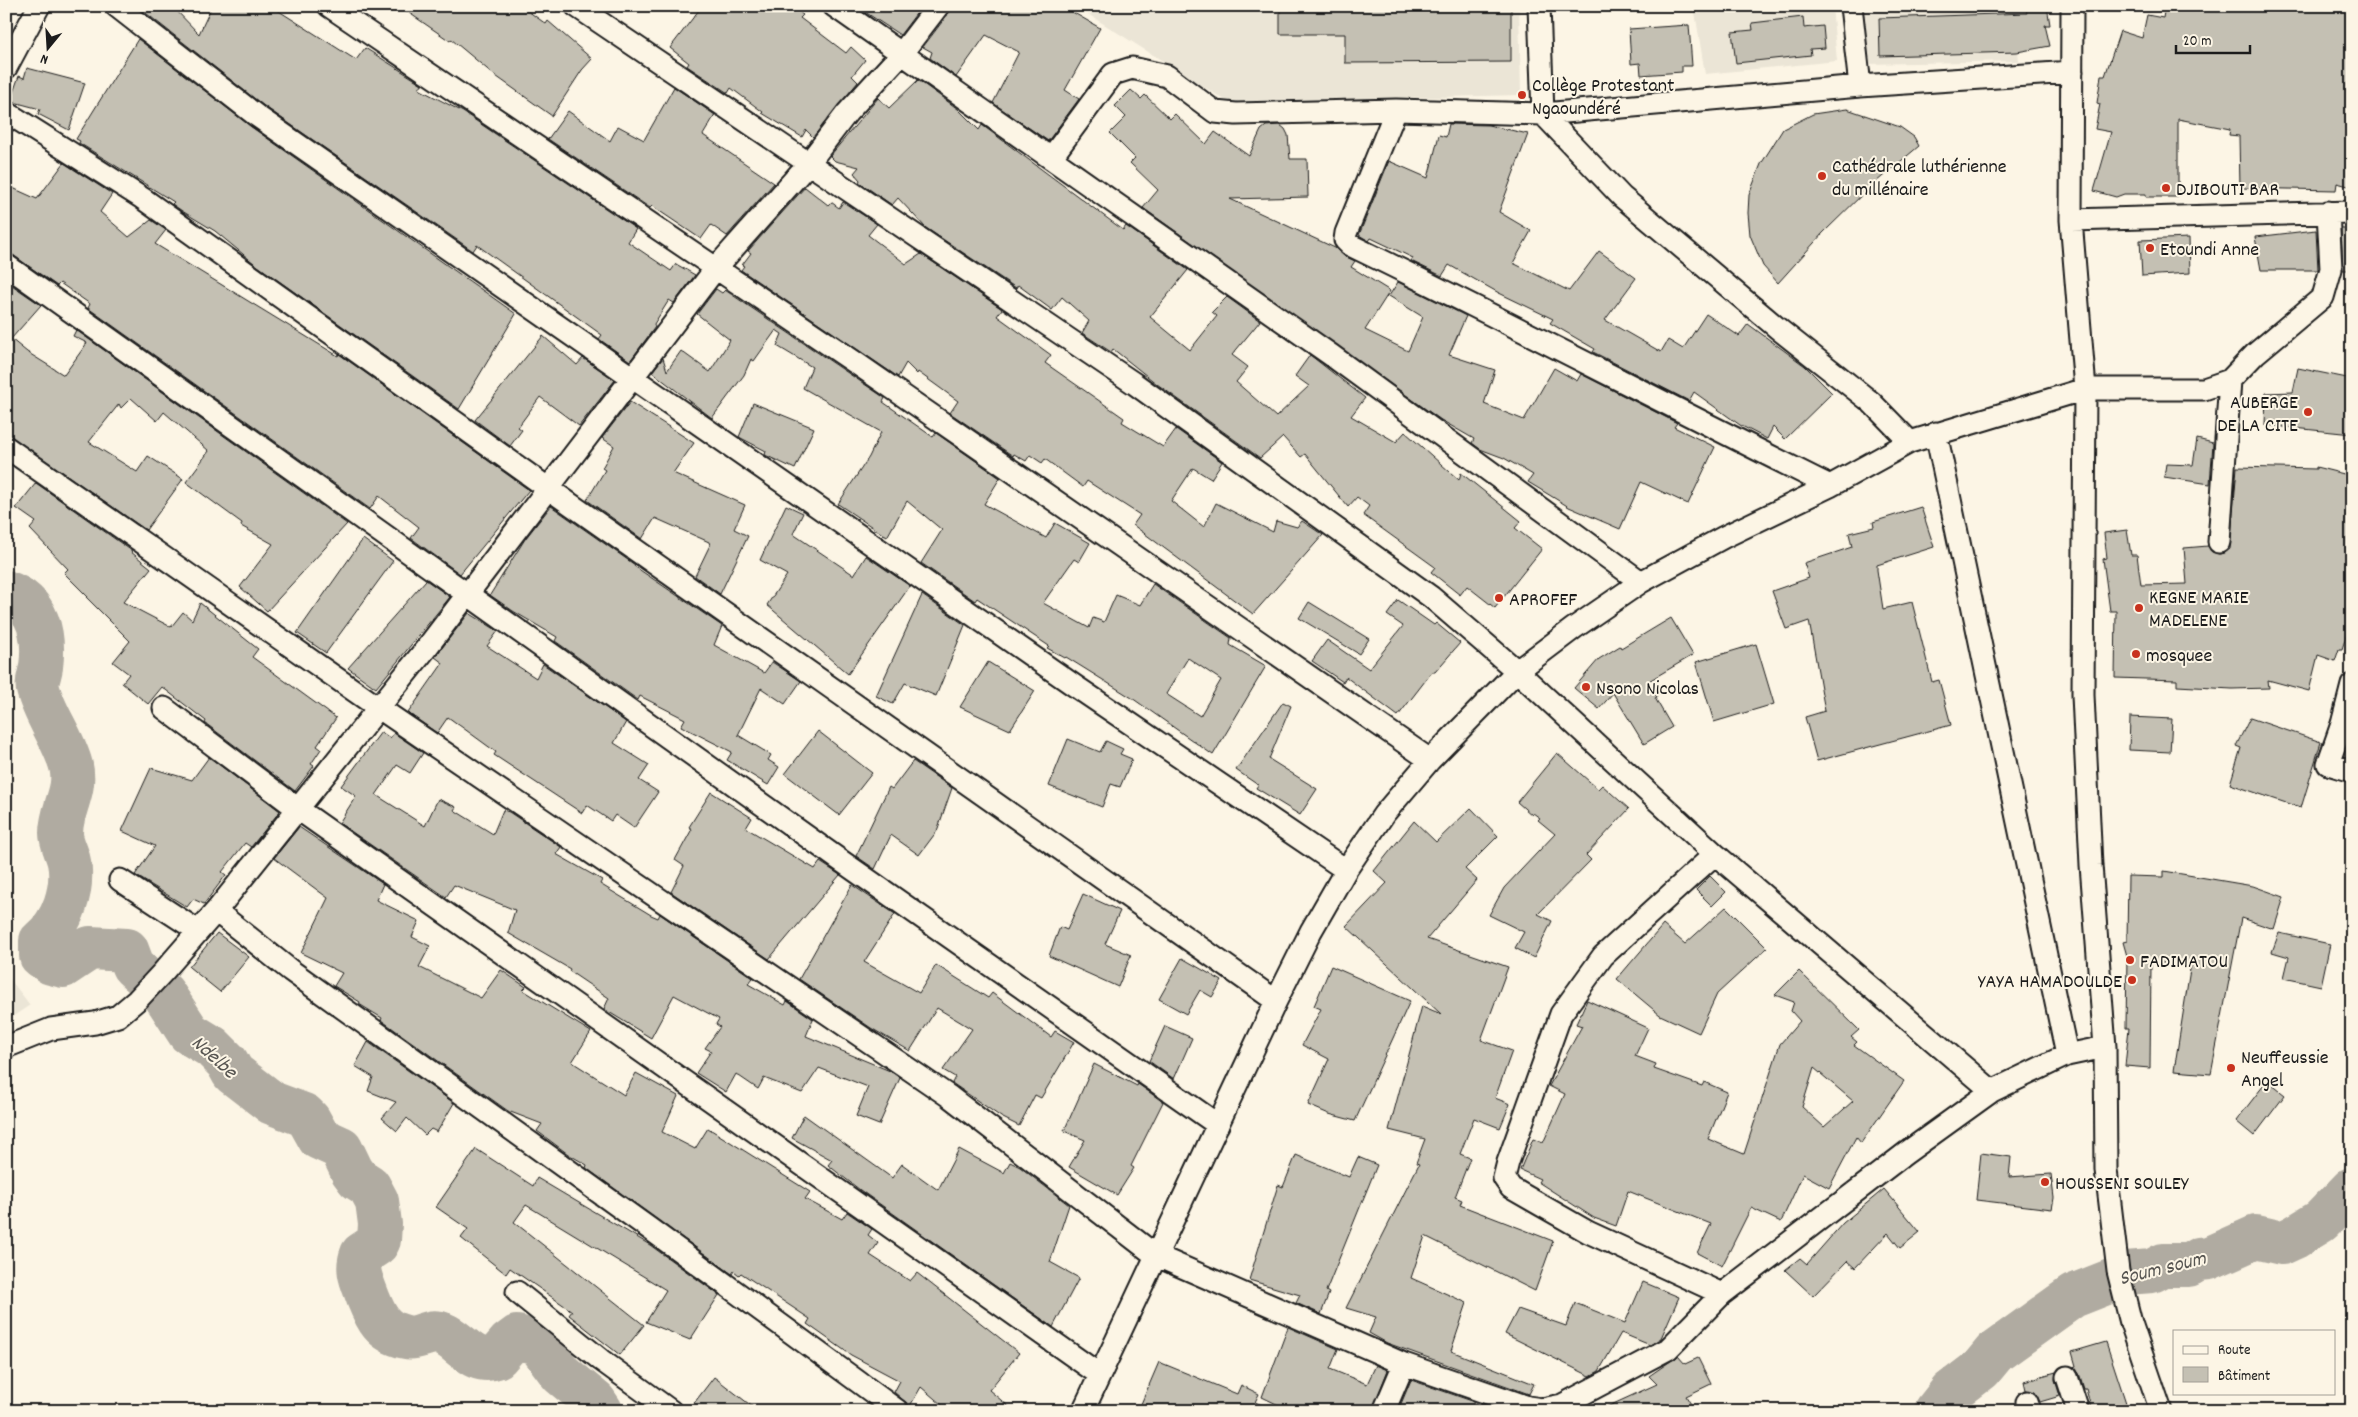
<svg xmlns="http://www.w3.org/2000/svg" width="2358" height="1417" font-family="Dekko,sans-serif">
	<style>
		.built { fill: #ebe5d6 }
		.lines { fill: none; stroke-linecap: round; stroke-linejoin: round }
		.river { stroke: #b0aba1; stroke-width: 44 }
		.building { fill: #c4c0b3; stroke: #1c1c1c; fill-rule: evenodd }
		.minor-casing { stroke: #1c1c1c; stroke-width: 25 }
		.minor { stroke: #fcf5e5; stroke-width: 21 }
		.poi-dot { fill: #c8321e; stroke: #fcf5e5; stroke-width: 2 }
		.labels { text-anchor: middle; stroke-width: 4; stroke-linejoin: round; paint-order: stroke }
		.poi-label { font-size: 20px; fill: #1c1c1c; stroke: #fcf5e5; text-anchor: start }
		.water-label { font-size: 21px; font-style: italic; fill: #575551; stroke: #fcf5e5 }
	</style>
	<rect width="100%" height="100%" fill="#fcf5e5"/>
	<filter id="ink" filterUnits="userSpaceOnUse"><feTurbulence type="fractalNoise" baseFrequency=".02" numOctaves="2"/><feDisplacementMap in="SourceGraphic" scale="10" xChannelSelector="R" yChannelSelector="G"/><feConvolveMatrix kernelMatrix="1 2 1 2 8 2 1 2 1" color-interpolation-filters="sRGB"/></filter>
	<g filter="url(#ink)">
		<!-- built -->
		<path class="built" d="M1075,6H1519L1521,95L1228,102Z
			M1694,6H1832L1837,61L1705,74Z
			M1859,6H2014L2019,61L1865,64Z
			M6,974L30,1005L6,1021Z"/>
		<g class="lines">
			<!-- river -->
			<path class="river" d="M6,592C39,603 45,635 41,667C40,674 36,682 38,689C45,716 64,739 71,766C77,791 61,809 61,833C61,843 67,852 69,862C74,889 63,923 41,941V956L51,963L63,966L90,948L127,950L133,966L163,993L189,1033L212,1047L227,1062L233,1073L272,1103L304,1115L309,1120L319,1138L341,1148L352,1171L358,1179L369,1186L377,1201L380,1224L379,1240L377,1244L362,1254C355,1271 363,1283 368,1298C376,1318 382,1332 406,1337C420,1340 429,1328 443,1334C461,1341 473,1366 497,1357L509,1343L517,1337L538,1343L561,1374L595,1402L601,1411
				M1936,1411L1951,1392L1981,1369L1995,1352L2073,1296L2116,1279L2126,1273L2152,1271L2163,1265H2189L2199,1259L2209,1258L2256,1237L2282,1243L2295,1237L2321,1221L2352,1189"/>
		</g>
		<!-- building -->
		<path class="building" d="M137,6H172L199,34L212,6H271L356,60L365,48L422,84L419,89L463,112L636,229L628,242L671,271L676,264L695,275L674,303L669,300L654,324L655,327L630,361L599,339L602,335L477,245L473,251L264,106Z
			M399,6H521L546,24L548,21L592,59L582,70L552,116L493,74L451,39L450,41Z
			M702,6H792L803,15L800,18L846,53L851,47L865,60L852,76L858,82L813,137L806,130L802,137L762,113L763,112L731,88L728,93L687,66L689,63L670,48Z
			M856,6H922L900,35Z
			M950,6H1062L1100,28L1065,90L1079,99L1048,141L993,103L1019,52L986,35L956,77L930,58L932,52L923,47L948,14Z
			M1344,6H1511V62L1345,63V34H1280V10H1344Z
			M2047,6L2050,25H2045L2050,46L2017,52L1880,56L1879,18L2027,13L2026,9Z
			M2165,6H2352V187L2337,183L2336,190L2240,188L2239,136L2229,135L2230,129L2178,119V197H2146V194H2124L2116,197L2094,191L2111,132L2095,129L2100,104L2097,103L2101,76H2105L2120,31L2142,38L2147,15L2163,18Z
			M1803,17L1804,28L1823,26L1825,48L1810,49L1811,55L1736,63L1732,32L1753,30L1752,23Z
			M1689,25L1692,66H1682V72L1641,75L1640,63L1631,64L1629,29Z
			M138,39L250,126L516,314L459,409L255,264L215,231L182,211L172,204L174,202L79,143L80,141L76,139Z
			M27,68L85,83L69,130L38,114L40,109L10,101L19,76L24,78Z
			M918,80L958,109L979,130L982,125L1123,230L1126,226L1188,270L1150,317L1190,350L1217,316L1212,312L1227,297L1260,321L1232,355L1248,367L1236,382L1276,417L1309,386L1295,376L1310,355L1365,398L1351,416L1396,442L1405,432L1459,480L1461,473L1521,521L1515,528L1542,549L1495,608L1467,586L1460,595L1431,572L1435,567L1363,515L1369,506L1357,497L1348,507L1305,454L1301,457L1283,437L1260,458L1157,384L1113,349L1111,352L1082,333L1089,321L1062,297L1052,310L1018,285L1016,288L926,228L898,198L892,205L859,182L860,180L854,173L859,167L835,161L830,156L878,98L889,108Z
			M674,87L715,115L703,135L774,183L727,236L711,225L701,239L652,206L650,208L548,139L568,111L610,141L618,126L644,140Z
			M1131,90L1141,99L1145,95L1170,119L1175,114L1206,144L1215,132L1249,156L1261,130L1266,126L1280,125L1285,129L1288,135L1290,159H1307L1308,197L1230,199L1335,248L1344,256L1355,261L1351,267L1390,291L1365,330L1408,351L1423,317L1389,296L1398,282L1466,316L1449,355L1495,370L1484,404L1524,420L1554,368L1577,381L1581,374L1677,423L1674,427L1715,447L1688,504L1641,482L1620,529L1569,507L1528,482L1533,475L1504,458L1480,449L1472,443L1474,439L1441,420L1143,208L1158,190L1130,163L1135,158L1110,133L1126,117L1115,106Z
			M1847,109L1900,127L1914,137L1919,146L1870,187L1823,233L1778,283L1763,266L1750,235L1748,213L1749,195L1761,164L1783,129L1813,114Z
			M1449,124L1488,125L1528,134L1499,212L1531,231L1513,263L1569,291L1599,251L1636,278L1605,320L1661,352L1668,340L1683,349L1706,314L1739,336L1748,324L1805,366L1832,393L1785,439L1773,427L1767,439L1740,425L1694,392L1689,401L1593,352L1595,349L1550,323L1553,319L1499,293L1449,265L1442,276L1411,261L1413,258L1371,238L1369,241L1359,235L1389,161L1428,178L1439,135L1446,137Z
			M64,163L112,194L100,212L129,237L151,220L166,230L155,244L338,356L339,354L529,490L460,574L411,538L419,527L379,496L370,509L88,308L90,304L60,283L57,286L13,255L6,253V185L37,199Z
			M805,187L828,205L831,202L839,208L843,202L877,224L868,235L906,264L921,254L1002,309L997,316L1051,355L1045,363L1124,418L1122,422L1163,447L1176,429L1222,462L1211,479L1193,468L1171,501L1204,527L1216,503L1273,532L1276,521L1297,527L1302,521L1323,535L1253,614L1133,525L1140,515L1087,481L1083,487L1045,459L1042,463L1030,455L1026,461L1014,454L1013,456L950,413L958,401L918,372L917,374L906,363L898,377L741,270L744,266L742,265L751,253L748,251Z
			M2341,229H2352V270H2343Z
			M2316,230L2318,270H2261L2255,237Z
			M2189,238L2190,273L2142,276L2140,240Z
			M6,281L41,305L11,339L27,352L64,375L87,343L73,336L76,330L347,524L267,611L240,587L273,544L241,526L242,523L186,482L209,451L164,412L157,421L131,398L121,408L119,404L89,442L137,472L148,456L183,479L146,530L6,433Z
			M716,289L722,293L725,290L885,398L883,402L933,437L936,433L1000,478L984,504L1046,538L1055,523L1090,543L1079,562L1074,559L1043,603L1089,628L1093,618L1104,622L1116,595L1140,605L1153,584L1231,638L1230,645L1266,666L1213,755L1132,698L1066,657L1065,658L1047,648L1049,646L977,598L975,601L921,563L942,530L907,501L887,537L838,504L869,457L881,432L803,388L812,367L777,346L782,334L776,330L754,361L751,359L744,375L712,418L652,372L663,358L667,371L681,351L710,372L730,340L697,314ZM1188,658L1221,680L1200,716L1166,694Z
			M543,336L577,365L583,358L615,380L579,426L540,397L518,427L522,430L510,446L475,420Z
			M2298,368L2352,379V434L2265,425L2266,393L2293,392Z
			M630,402L694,443L673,473L745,505L734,529L748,536L720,594L695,576L710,545L709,542L655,518L642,539L587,500L605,470L602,468L614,446L602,438Z
			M753,403L814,428L795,469L765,455L766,451L739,437Z
			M2197,439L2213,443L2210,484L2164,477L2166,464L2193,465Z
			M2237,467L2316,469V467L2352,476V618L2342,649H2339L2335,661L2318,655L2309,691L2268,680L2269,688L2232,689L2177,686V680L2115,678L2116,611H2110L2103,559L2107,558L2104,533L2127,530L2131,555H2137L2141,585L2187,584L2184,548L2208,546L2212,552L2219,554L2225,553L2230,549Z
			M36,483L132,551L131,552L151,568L123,602L171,627L183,612L192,620L200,603L258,649L252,657L336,718L317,746L321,749L311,764L314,766L295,791L205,723L206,721L162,687L148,704L122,683L129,674L113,662L130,641L87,598L88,597L64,573L68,569L30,529L36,522L16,508Z
			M786,505L803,513L793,534L854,575L866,556L910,586L848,674L767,605L787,575L760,560Z
			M551,506L635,565L634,566L722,626L714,645L764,673L772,662L801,681L785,704L761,688L738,735L771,755L768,760L779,767L768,785L727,760L732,752L681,726L685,719L640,696L638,700L555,641L557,637L513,611L490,595L525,539Z
			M1921,507L1934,547L1877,565V570L1883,609L1912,602L1932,682L1939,680L1951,725L1817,761L1805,717L1825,711L1809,621L1786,629L1772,591L1809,578L1804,563L1852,547L1849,533L1874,527L1873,522Z
			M363,539L393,561L326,653L297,633Z
			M426,580L450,597L376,688L348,668Z
			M922,595L965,625L936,696L905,683L893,704L876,696Z
			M1398,600L1434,625L1436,623L1460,643L1435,672H1432L1398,716L1346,677L1343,682L1312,661L1327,640L1369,669L1403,626L1387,615Z
			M1309,602L1369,639L1359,654L1299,618Z
			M469,613L498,631L487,646L536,678L543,664L626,722L614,743L649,765L639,780L658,792L634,828L615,815L611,821L587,805L582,813L494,755L496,752L448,717L437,733L408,713L443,663L435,657Z
			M1671,618L1693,655L1647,682L1657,697L1655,698L1672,727L1644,744L1613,693L1599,709L1574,688L1599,659L1620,646L1621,648Z
			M1756,644L1774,704L1714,722L1696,662Z
			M988,662L1035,691L1010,730L960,707Z
			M1283,702L1291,706L1269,759L1317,789L1300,815L1256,788L1258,785L1236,770Z
			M2130,717L2172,719L2170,752L2129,750Z
			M2250,718L2321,742L2301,808L2230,784L2241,748L2236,746Z
			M818,731L872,773L839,815L785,774Z
			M381,732L390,738L394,733L423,753L410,773L397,765L376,795L425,826L438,799L456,807L454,810L493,834L503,810L509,812L561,847L556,854L602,880L600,884L651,915L658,918L660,914L753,978L748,984L785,1005L787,1001L813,1019L806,1036L890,1071L900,1078L879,1125L856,1116L868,1087L819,1068L802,1093L764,1078L758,1089L736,1074L726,1092L696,1073L711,1051L705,1048L720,1027L716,1024L719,1019L674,995L651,1038L604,1009L609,998L569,971L570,969L508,933L515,910L454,885L446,897L339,823L356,796L341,786Z
			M1068,739L1100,752L1106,741L1123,749L1120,754L1132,759L1120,787L1111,784L1102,807L1049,786Z
			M1557,753L1598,789L1602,785L1629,809L1586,855L1591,860L1538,914L1552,921L1534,958L1515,948L1524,932L1489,915L1504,888L1555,834L1538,820L1540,818L1533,813L1532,815L1517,802Z
			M209,757L280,811L251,847L245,843L222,872L226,875L204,904L193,899L187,907L135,875L155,846L122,831L151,768L192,780Z
			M913,761L952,788L937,831L919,855L891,835L875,869L856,856L889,787L892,789Z
			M711,792L752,818L746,828L815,869L820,862L840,875L769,959L671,892L684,866L675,860L692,829L689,827Z
			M1471,808L1498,836L1465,869L1477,880L1427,939L1508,967L1481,1040L1512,1051L1495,1098L1510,1104L1500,1128L1474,1118L1460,1154L1470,1158L1455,1197L1462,1200L1460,1205L1553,1241L1535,1291L1425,1236L1411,1278L1467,1303L1451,1351L1534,1384L1529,1394L1387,1343L1369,1333L1376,1317L1346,1308L1419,1164L1416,1163L1425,1139L1389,1130L1422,1006L1441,1014L1346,926L1387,883L1374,871L1414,821L1436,842Z
			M299,827L383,884L376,900L419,921L412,937L430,946L419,967L481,998L501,970L526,987L523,990L591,1032L572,1062L624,1095L636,1073L678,1096L662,1132L695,1149L708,1128L810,1192L805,1199L842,1219L847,1212L872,1229L868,1235L878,1243L870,1255L910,1281L917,1273L1019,1353L989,1390L1014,1411H949L921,1387L910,1406L894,1392L900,1381L851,1355L807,1324L810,1319L741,1273L739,1275L734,1271L732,1274L586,1168L587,1165L568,1154L537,1131L542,1124L508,1111L381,1020L382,1018L359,1004L360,1002L334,986L342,973L301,953L328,898L274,858Z
			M2164,871L2253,886L2284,897L2274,929L2241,918L2211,1074L2174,1071L2191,963H2151L2150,1068L2125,1066L2129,1028H2126L2127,956L2123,942L2127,941L2128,876L2164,877Z
			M1710,876L1726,892L1712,906L1696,890Z
			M852,885L895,914L864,962L919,993L936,965L988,998L992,993L1051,1037L1055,1031L1074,1042L1041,1098L1035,1095L1019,1126L1001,1117L952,1083L955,1077L943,1070L972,1029L937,1008L910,1051L871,1028L799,979Z
			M1083,894L1120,911L1105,944L1131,955L1118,987L1049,956L1060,927L1067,930Z
			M1726,907L1767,948L1717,994L1699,1033L1660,1015L1617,979L1663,925L1685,944Z
			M217,933L249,957L220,992L189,967Z
			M2279,933L2330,944L2321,986L2284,978L2289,957L2272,952Z
			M1182,958L1222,981L1212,997L1200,990L1186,1014L1159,999Z
			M1331,966L1410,1001L1355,1121L1329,1114L1308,1105L1329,1059L1302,1045L1321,1009L1314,1006Z
			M1799,971L1859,1030L1851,1037L1857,1042L1854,1045L1904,1081L1861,1143L1856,1137L1829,1188L1803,1174L1781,1222L1751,1208L1722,1266L1697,1253L1711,1224L1628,1191L1616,1226L1594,1218L1538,1182L1540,1179L1520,1170L1533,1139L1543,1143L1565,1094L1549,1086L1582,1026L1576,1024L1587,1000L1648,1028L1635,1056L1656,1064L1654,1069L1702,1086L1704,1082L1727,1092L1708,1139L1744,1154L1780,1044L1800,1021L1791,1011L1794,1002L1775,995ZM1814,1068L1853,1101L1824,1127L1802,1107Z
			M1165,1026L1192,1038L1174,1079L1149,1061Z
			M368,1042L454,1103L437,1132L431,1129L425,1135L407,1118L397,1131L382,1118L396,1102L368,1091L373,1077L355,1066Z
			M1094,1064L1137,1086L1138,1084L1163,1102L1131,1166L1134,1168L1117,1195L1069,1167L1085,1140L1064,1131Z
			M2267,1081L2285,1095L2254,1136L2236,1121Z
			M804,1115L892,1178L902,1164L938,1190L959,1149L1004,1173L1010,1162L1020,1167L1069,1205L1050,1262L1079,1278L1053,1327L860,1190L828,1165L832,1160L792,1138Z
			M476,1149L533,1186L537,1178L650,1245L719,1295L690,1340L646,1322L666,1290L526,1205L514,1222L644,1325L620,1355L569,1315L572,1311L510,1268L506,1274L461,1238L468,1229L436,1207Z
			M1981,1153L2011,1157L2009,1177L2051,1174L2054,1198L2052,1209L1976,1200Z
			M1296,1155L1349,1177L1358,1157L1377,1165L1326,1291L1329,1293L1321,1314L1296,1303L1300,1295L1249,1280L1278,1185L1283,1187Z
			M1884,1189L1920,1232L1900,1248L1888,1233L1855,1268L1847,1261L1813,1296L1785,1270L1800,1258L1807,1264L1843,1223Z
			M1643,1282L1679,1297L1661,1338L1650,1345L1621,1333L1599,1371L1590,1376L1505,1334L1518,1309L1566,1326L1575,1303L1625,1323Z
			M1288,1327L1338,1349L1330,1369L1367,1384L1376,1365L1388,1370L1372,1411H1291L1262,1397Z
			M2106,1342L2126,1403L2101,1411H2092L2086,1389H2084L2079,1373L2073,1367L2076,1366L2072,1352Z
			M1678,1356L1685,1364L1698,1358L1711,1384L1686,1396L1695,1411H1598L1657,1384L1649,1376Z
			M1159,1362L1237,1394L1241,1385L1259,1394L1255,1402L1276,1411H1138Z
			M2056,1372L2055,1380L2060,1396L2040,1402L2035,1392L2026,1390L2024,1381Z
			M714,1377L722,1383L758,1411H688Z
			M1411,1380L1501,1411H1398Z"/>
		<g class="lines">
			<!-- minor casing -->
			<g class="minor-casing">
				<path id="minor" d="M116,6L257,116L1075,686L1346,870
					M329,6L856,363L1430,760
					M576,6L1135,384L1431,597L1517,671L1715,854L1992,1091
					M834,6L1331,355L1641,582
					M1539,6L1543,114L1860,86
					M1851,6L1860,86L2072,72
					M2072,6L2071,220L2085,389L2083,695L2091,865L2105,1047L2106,1170L2118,1271L2131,1323L2161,1411
					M6,68L39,6
					M1396,110L1346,233L1345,240L1350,245C1511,323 1669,406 1830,486
					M6,112L142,198L549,489L1276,1001
					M1051,158L1113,74L1132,68L1167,76L1215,112L1236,114L1396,110L1543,114L1622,197L1781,331L1871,402L1910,442
					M2071,220L2352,212
					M6,265L837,858L1218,1125
					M1936,433L2067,1055
					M6,447L379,708L950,1097L1155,1255L1404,1364L1528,1407
					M2219,542L2230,380
					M2352,685L2342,724L2328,764L2352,771
					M164,708L298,809L1100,1375
					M1715,854L1603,956L1561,1014L1508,1162L1504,1178L1511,1188L1588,1232L1722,1294
					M120,880L198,931
					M216,911L290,970L650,1229L898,1411
					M6,1047L51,1029L95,1023L118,1016L137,1000L163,972L216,911L428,646L716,268L808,164L847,113L902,53L938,6
					M517,1292L601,1360L671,1411
					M2067,1377L2078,1411
					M2027,1402L2030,1411
					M1083,1411L1276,1001L1311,931L1346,870L1384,814L1430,760L1517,671L1574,628L1641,582L1724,537L1830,486L1910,442L2085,389H2204L2230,380L2255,354L2323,297L2331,269L2328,212
					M1384,1411L1404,1364
					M1526,1411L1528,1407L1542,1409L1562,1405L1668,1349L1722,1294L1906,1153L1992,1091L2067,1055L2105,1047"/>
			</g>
			<!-- minor -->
			<use href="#minor" class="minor"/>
		</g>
	</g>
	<!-- markers -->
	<g class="poi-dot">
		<circle cx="1522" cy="95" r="5"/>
		<circle cx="1822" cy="176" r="5"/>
		<circle cx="2166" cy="188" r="5"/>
		<circle cx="2150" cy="248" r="5"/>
		<circle cx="2308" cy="412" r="5"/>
		<circle cx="1499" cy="598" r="5"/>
		<circle cx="2139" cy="608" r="5"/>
		<circle cx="2136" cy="654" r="5"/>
		<circle cx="1586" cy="687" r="5"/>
		<circle cx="2130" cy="960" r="5"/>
		<circle cx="2132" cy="980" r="5"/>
		<circle cx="2231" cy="1068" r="5"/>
		<circle cx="2045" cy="1182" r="5"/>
	</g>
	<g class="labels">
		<!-- poi labels -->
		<g class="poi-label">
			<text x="1532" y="91">Collège Protestant<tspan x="1532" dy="23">Ngaoundéré</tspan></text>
			<text x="1832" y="172">Cathédrale luthérienne<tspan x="1832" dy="23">du millénaire</tspan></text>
			<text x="2176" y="195">DJIBOUTI BAR</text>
			<text x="2160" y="255">Etoundi Anne</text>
			<text x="2298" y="408" text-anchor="end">AUBERGE<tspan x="2298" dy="23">DE LA CITE</tspan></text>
			<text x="2149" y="603">KEGNE MARIE<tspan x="2149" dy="23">MADELENE</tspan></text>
			<text x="1509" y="605">APROFEF</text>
			<text x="2146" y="661">mosquee</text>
			<text x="1596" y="694">Nsono Nicolas</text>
			<text x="2140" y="967">FADIMATOU</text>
			<text x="2122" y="987" text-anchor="end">YAYA HAMADOULDE</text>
			<text x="2241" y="1063">Neuffeussie<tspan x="2241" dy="23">Angel</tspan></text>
			<text x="2055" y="1189">HOUSSENI SOULEY</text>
		</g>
		<!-- water labels -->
		<g class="water-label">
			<text transform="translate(215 1056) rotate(42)" y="7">Ndelbe</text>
			<text transform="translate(2162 1267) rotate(-14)" y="7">Soum soum</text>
		</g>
	</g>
	<!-- margin -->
	<rect width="2358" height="1417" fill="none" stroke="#fcf5e5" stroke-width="25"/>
	<rect x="12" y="12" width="2333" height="1392" fill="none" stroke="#1c1c1c" stroke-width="2" filter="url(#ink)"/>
	<!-- legend -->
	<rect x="2173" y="1330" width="162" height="65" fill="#fcf5e5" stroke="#a29e95"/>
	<rect x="2183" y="1346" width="25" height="8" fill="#fcf5e5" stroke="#a29e95"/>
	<text x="2218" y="1354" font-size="15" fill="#1c1c1c">Route</text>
	<rect x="2183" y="1367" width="25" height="15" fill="#c4c0b3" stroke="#a29e95"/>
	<text x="2218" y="1380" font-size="15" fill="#1c1c1c">Bâtiment</text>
	<!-- north arrow -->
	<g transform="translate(48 48) rotate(198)" stroke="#fcf5e5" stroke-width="4" paint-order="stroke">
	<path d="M0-4L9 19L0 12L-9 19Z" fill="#1c1c1c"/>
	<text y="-8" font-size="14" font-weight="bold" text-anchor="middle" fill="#1c1c1c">N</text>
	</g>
	<!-- scale -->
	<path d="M2176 45v8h74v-8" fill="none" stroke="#1c1c1c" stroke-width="2.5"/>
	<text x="2183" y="45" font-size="15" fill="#1c1c1c" stroke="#fcf5e5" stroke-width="4" paint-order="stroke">20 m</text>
</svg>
